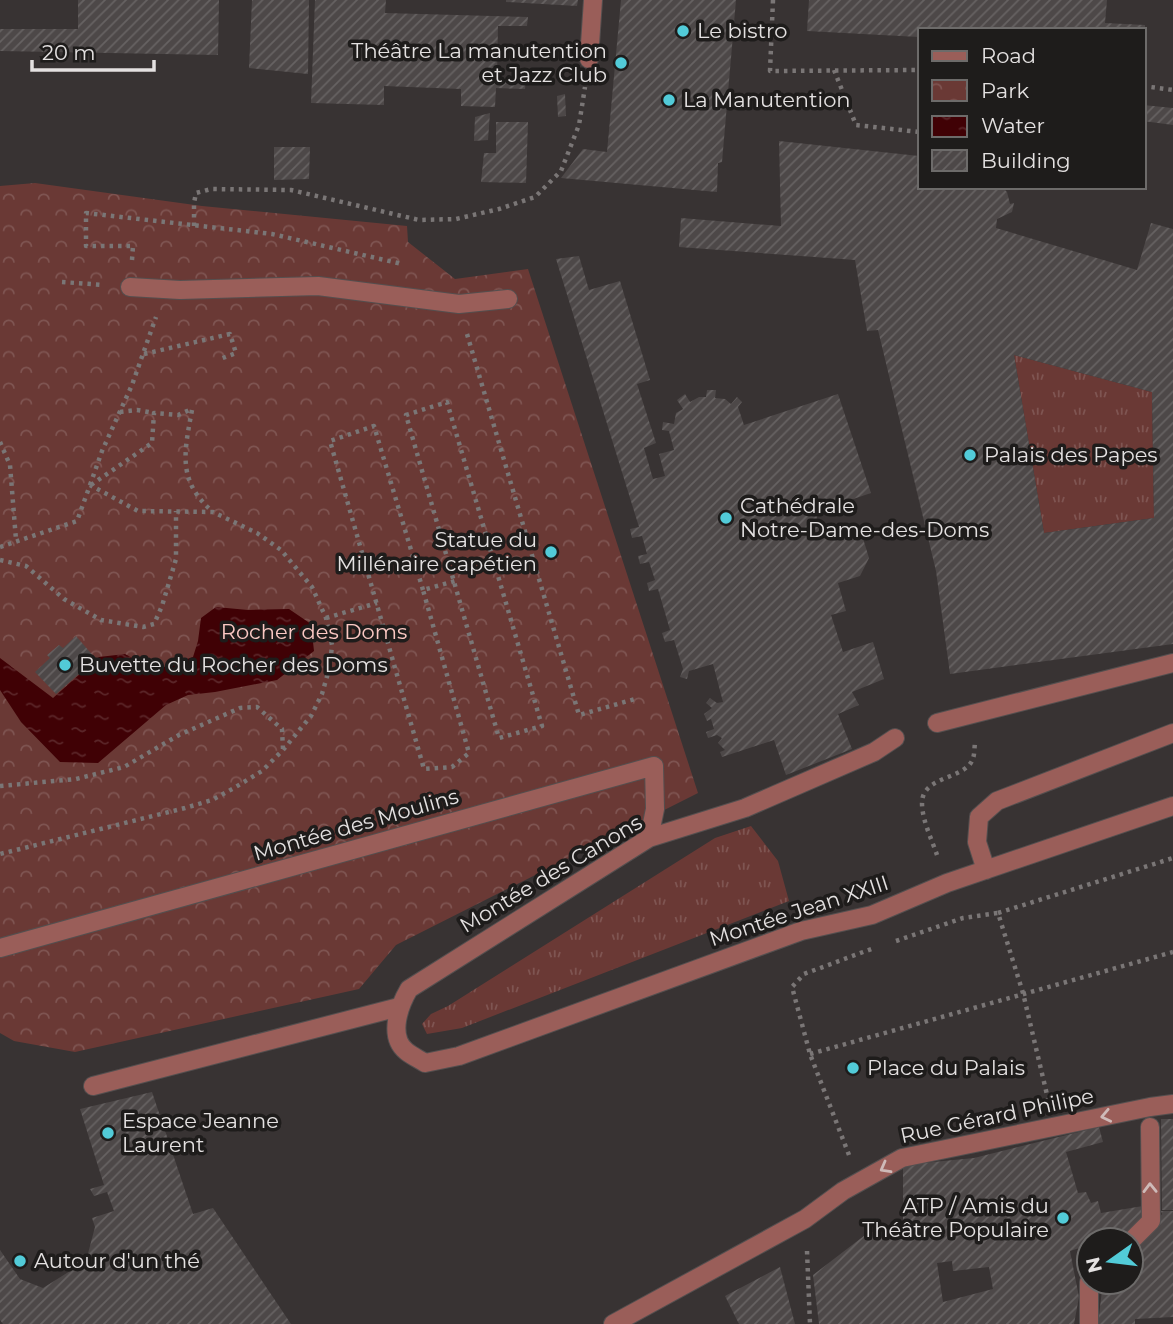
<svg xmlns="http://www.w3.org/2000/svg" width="1173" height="1324" font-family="Montserrat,sans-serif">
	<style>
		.grass { fill: url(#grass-tufts) }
		.park { fill: url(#park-crowns) }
		.water { fill: url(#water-ripples) }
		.building { fill: url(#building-hatch); fill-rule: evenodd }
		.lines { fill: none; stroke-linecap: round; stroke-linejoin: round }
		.minor-casing { stroke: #544f4f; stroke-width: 20 }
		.path { stroke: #7a7676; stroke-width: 4.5; stroke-dasharray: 3.5 5; stroke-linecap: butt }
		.minor { stroke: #9a5e59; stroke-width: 18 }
		.oneway { stroke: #cebab8 }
		.poi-dot { fill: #52cbd8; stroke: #1e1c1b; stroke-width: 2.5 }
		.labels { text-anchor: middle; stroke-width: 7; stroke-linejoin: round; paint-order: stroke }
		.poi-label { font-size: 21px; fill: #e4e1e1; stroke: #1e1c1b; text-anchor: start }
		.park-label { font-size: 21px; fill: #fbc8c3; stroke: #1e1c1b }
		.street-label { font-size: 21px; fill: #e4e1e1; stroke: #1e1c1b }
	</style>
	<defs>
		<pattern id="grass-tufts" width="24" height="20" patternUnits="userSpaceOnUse" patternTransform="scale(1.75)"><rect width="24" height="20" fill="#6a3935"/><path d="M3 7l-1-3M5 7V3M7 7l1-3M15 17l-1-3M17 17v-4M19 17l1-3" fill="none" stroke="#7f5552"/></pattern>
		<pattern id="park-crowns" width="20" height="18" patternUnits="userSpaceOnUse" patternTransform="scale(1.75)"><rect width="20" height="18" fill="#6a3935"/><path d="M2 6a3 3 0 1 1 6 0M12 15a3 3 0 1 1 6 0" fill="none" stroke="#7f5552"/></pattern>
		<pattern id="water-ripples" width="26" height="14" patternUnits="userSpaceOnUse" patternTransform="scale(1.75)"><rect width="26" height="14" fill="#400105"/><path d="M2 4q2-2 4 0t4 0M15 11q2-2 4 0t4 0" fill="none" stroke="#5b2629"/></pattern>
		<pattern id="building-hatch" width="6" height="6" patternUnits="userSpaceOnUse" patternTransform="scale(1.75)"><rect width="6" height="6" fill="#4d4848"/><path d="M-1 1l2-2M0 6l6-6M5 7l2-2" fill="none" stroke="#666262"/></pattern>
	</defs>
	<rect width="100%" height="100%" fill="#383333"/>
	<!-- grass -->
	<path class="grass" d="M1014,355L1152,392L1154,518L1044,533Z
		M751,826L778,861L789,901L462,1028L427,1034L422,1024L431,1014L448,1006L715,838Z"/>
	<!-- park -->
	<path class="park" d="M35,183L202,206L407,226L408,242L455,279L528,269L698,793L396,945L359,989L75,1052L14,1041L0,1033V186Z"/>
	<!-- water -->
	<path class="water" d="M216,607L248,610L289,609L311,624L314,651L277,680L215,692L188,695L166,705L98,763L60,762L21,722L0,690V658L53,698L99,657L125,654L140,662L164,667L193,657L198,641L201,618Z"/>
	<!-- building -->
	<path class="building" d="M78,0H219L218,55L0,51V29H78Z
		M252,0H309L308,74L249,68Z
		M315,0H386L385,13L528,17L527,26H498L497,78L526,79L525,89L496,88L495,107L461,106V89L384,86V105L311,103Z
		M506,0H578L577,6L506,2Z
		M621,0H736L722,162L718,163L717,192L561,178L583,149L607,152Z
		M809,0H1107L1105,23L1145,25V30H919V37L807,31Z
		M565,94L566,116L558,117L557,96Z
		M1143,105L1173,108V125L1143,121Z
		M490,113L488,140L474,141L475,117Z
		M496,122H528L526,183L481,182L484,153H496Z
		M779,141L919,156V187H1002L1007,192L1010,204L1014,203L1012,212L997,219L996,228L1137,270L1151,223L1173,229V644L950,674L936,571L878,330L867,331L855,260L679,247L681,218L781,226ZM1014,355L1152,392L1154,518L1044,533Z
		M274,147H310L309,179L274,180Z
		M579,256L589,290L620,281L650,380L637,384L656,443L644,448L653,479L665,476L659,454L674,450L669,431L662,430L663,422L674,424L676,413L683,409L677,400L685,394L690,402L699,397H706L707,390H716L715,398L725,399L731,404L737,397L742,402L738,407L744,425L838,394L871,493L815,512L821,531L842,524L861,532L869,558L860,576L838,583L846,611L831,615L843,652L873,642L884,679L852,692L859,705L838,714L852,749L786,775L774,740L722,757L720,752L725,750L718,743L722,738L717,735L708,738L706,732L714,729L711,719L707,721L704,714L712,708L706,703L710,698L717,703L723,702L713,664L689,671L687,679L680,677L683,669L674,640L665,642L662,633L670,630L658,589L649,591L647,583L655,580L649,562L640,564L638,556L647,554L642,536L632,538L630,529L639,527L556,259Z
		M76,636L96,659L56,694L35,672L50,658L47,655L59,645L63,648Z
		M152,1092L193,1214L213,1208L291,1324H3L0,1320V1250L20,1279L43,1288L86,1261L95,1227L92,1218L114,1211L107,1192L94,1196L90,1189L104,1185L80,1109Z
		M1161,1119H1173V1210H1162Z
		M1099,1127L1103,1142L1066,1152L1078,1193L1086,1192L1091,1203L1098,1201L1101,1213L1143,1206L1140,1227L1108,1240H1089V1245L1070,1251L1079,1297L1074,1324H819L813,1275L869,1232H905L903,1219V1165L974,1158ZM952,1261L953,1271L989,1267L993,1289L943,1302L937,1263Z
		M1161,1211H1173V1317L1135,1319V1324H1098L1103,1282H1131V1259L1162,1214Z
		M780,1267L795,1324H739L725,1296Z"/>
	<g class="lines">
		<!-- minor casing -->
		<g class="minor-casing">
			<path id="minor" d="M589,59L593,0
				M130,287L180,290L318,286L459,304L508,299
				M937,723L1173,663
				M895,738L874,752L745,808L649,838L409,989C399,1006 388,1036 406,1051C412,1056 419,1059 425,1063L459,1056L801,931L872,915L947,883L1173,806
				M986,870L977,842L979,817L997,801L1173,733
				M0,948L654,766L655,809L649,838
				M93,1086L399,1007
				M1131,1241L1151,1221L1150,1127
				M613,1324L805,1219L843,1191L902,1158L1150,1107L1173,1104
				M1089,1324V1282"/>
		</g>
		<!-- path -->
		<path class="path" d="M773,0L770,71L919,70
			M834,70L856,125L919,132
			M1143,86L1173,90
			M194,226V203L196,193L211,189L291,190L419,220L456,219L499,209L535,197L561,171L579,125L585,87
			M132,260L133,246H86V213L272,234L402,264
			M62,282L103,285
			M467,334L579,715L635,699
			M144,354L230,334L236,353L220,359
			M192,410C184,453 177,481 213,512
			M120,412L137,410L154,413
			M0,442L10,465L16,540
			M90,485L102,451L132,385L156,317
			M91,485L152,443L154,413L178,415L192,409
			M0,547L77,521L90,485L138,511L213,512L257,533L281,550L312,587L326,618L332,645L330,666L322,694L311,716L283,750L262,771L234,788L212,800L185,808L0,854
			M0,560L26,566L64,599L101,620L143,627L154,624L162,606L176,559V511
			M496,569L542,726L499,738L406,415L447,402L496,569L531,559
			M423,590L374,426L330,441L424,769L452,767L469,753L423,590L455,581
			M326,618L377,603
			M0,786L76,779L124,767L179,735L240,708L257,707L282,729L283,749
			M937,855C932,840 922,820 922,803C922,778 958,779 970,764C975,758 974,750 975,743
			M998,913L1173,858
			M896,941L963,918L998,913L1023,993L1048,1099
			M810,1054L1173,952
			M849,1155L810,1054L792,987L804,974L874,948
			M807,1251L810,1324"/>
		<!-- minor -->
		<use href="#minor" class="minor"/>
	</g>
	<!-- one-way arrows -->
	<defs><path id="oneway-chevron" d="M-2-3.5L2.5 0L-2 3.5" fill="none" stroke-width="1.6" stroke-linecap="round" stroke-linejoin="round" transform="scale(1.75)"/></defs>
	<g class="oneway">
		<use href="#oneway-chevron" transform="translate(1106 1116) rotate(168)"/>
		<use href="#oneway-chevron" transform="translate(885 1168) rotate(151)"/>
		<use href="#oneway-chevron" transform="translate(1150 1188) rotate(-91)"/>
	</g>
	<!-- markers -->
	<g class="poi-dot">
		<circle cx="683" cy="31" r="7"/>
		<circle cx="621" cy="63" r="7"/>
		<circle cx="669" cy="100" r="7"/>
		<circle cx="970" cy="455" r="7"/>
		<circle cx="726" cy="518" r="7"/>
		<circle cx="551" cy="552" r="7"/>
		<circle cx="65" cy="665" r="7"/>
		<circle cx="853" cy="1068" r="7"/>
		<circle cx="108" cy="1133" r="7"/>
		<circle cx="1063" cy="1218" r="7"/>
		<circle cx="20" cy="1261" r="7"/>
	</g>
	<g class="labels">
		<!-- poi labels -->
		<g class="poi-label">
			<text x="697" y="38">Le bistro</text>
			<text x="607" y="58" text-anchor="end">Théâtre La manutention<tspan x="607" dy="24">et Jazz Club</tspan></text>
			<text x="683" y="107">La Manutention</text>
			<text x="984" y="462">Palais des Papes</text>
			<text x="740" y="513">Cathédrale<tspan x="740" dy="24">Notre-Dame-des-Doms</tspan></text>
			<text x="537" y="547" text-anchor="end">Statue du<tspan x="537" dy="24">Millénaire capétien</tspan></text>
			<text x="79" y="672">Buvette du Rocher des Doms</text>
			<text x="867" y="1075">Place du Palais</text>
			<text x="122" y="1128">Espace Jeanne<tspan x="122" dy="24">Laurent</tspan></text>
			<text x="1049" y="1213" text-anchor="end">ATP / Amis du<tspan x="1049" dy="24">Théâtre Populaire</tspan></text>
			<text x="34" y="1268">Autour d'un thé</text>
		</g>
		<!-- park labels -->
		<g class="park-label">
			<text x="314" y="639">Rocher des Doms</text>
		</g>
		<!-- street labels -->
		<g class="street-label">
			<text transform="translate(356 825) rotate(-16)" y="7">Montée des Moulins</text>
			<text transform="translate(551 874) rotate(-31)" y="7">Montée des Canons</text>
			<text transform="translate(799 911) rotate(-18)" y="7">Montée Jean XXIII</text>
			<text transform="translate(997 1116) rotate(-12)" y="7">Rue Gérard Philipe</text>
		</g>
	</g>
	<!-- legend -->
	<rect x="918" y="28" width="228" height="161" fill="#1e1c1b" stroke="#6d6b6a" stroke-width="2"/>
	<rect x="932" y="51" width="35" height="10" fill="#9a5e59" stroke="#6d6b6a" stroke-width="2"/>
	<text x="981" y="63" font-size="21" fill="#e4e1e1">Road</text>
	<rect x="932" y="80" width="35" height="21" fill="url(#park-crowns)" stroke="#6d6b6a" stroke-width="2"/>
	<text x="981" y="98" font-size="21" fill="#e4e1e1">Park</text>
	<rect x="932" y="116" width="35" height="21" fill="url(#water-ripples)" stroke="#6d6b6a" stroke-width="2"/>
	<text x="981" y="133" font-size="21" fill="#e4e1e1">Water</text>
	<rect x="932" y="150" width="35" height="21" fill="url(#building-hatch)" stroke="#6d6b6a" stroke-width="2"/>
	<text x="981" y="168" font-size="21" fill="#e4e1e1">Building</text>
	<!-- north arrow -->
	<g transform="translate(1110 1261) rotate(256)"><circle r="33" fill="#1e1c1b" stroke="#6d6b6a" stroke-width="2"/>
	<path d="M0-5L12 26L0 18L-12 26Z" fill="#52cbd8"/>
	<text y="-10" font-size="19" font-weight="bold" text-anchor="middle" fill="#e4e1e1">N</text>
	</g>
	<!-- scale -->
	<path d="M32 60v10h122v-10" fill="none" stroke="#e4e1e1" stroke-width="3.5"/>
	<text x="42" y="60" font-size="21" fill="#e4e1e1" stroke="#1e1c1b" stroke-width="5" paint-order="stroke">20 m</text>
</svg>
